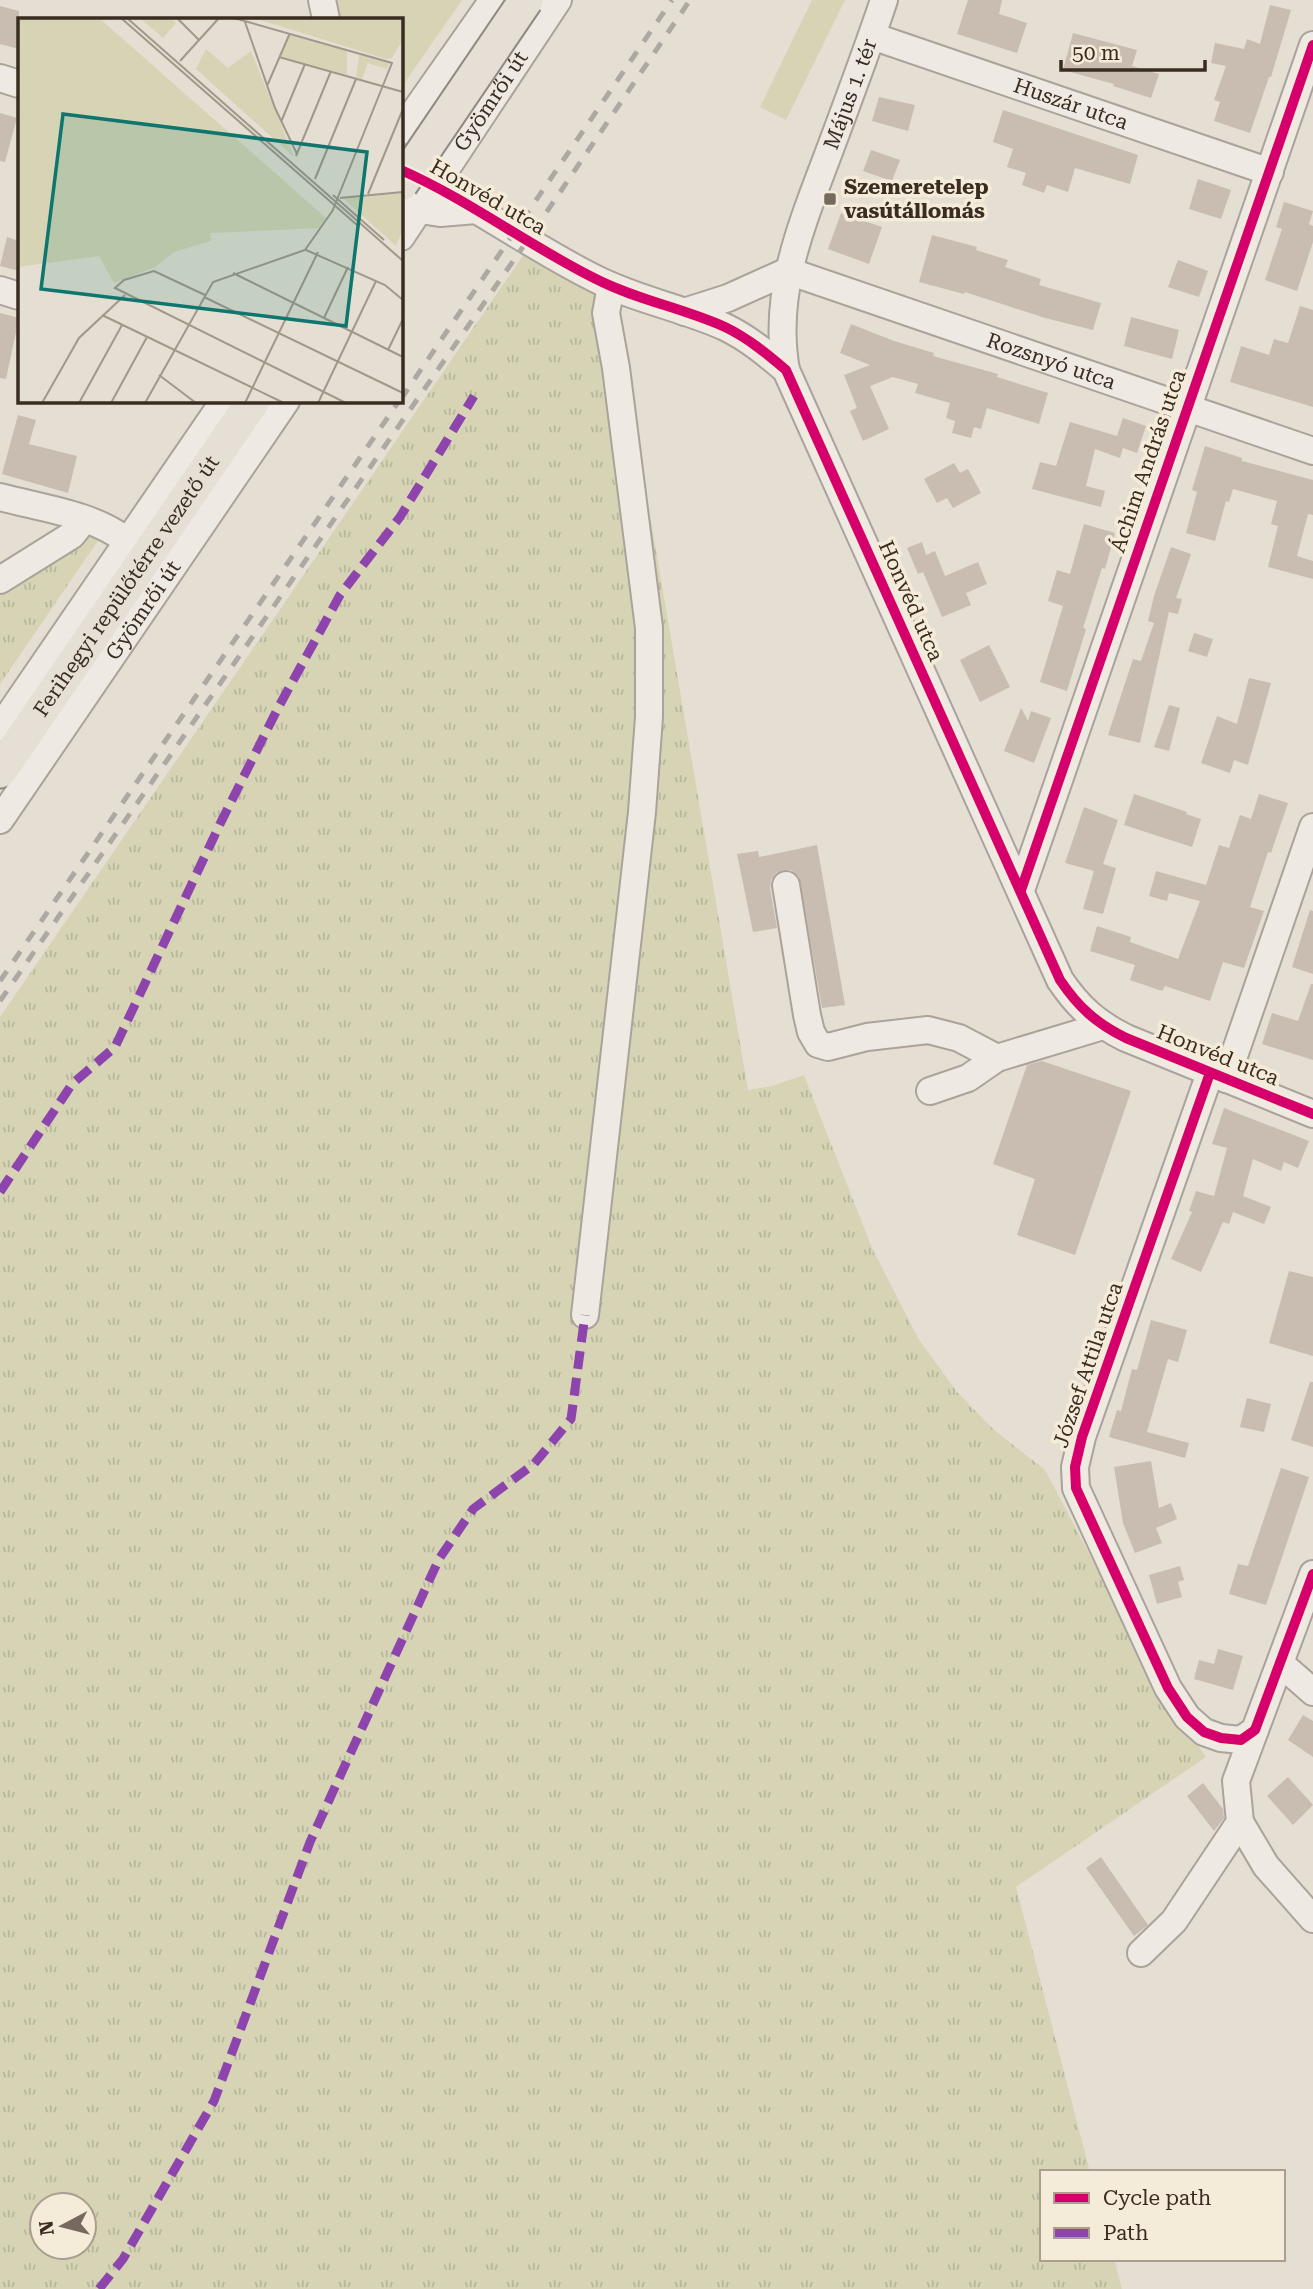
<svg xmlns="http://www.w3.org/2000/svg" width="1313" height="2289" font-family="'Roboto Serif',serif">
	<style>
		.grass { fill: url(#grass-tufts); fill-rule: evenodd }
		.green { fill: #d6d4b5 }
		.building { fill: #c9bdb2 }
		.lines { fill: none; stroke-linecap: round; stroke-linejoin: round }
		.minor-casing { stroke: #aba39a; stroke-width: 30 }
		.major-casing { stroke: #908981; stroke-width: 37 }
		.minor { stroke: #eeeae3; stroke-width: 26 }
		.major { stroke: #e5dfd5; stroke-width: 33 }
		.rail { stroke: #aea8a2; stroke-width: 5; stroke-dasharray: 12 12; stroke-linecap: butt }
		.major-bridge-casing { stroke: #908981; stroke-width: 37; stroke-linecap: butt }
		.major-bridge { stroke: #e5dfd5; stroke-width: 33 }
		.quiet { stroke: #8e44ad; stroke-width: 9; stroke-dasharray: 18 9; stroke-linecap: butt }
		.cycleway-casing { stroke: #f5ebd9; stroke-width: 15 }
		.cycleway { stroke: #d6006c; stroke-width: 10 }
		.poi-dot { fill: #766a5f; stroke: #f5ebd9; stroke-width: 2.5 }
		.labels { text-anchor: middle; stroke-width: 7; stroke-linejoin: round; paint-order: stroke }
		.street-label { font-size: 21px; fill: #3a2c21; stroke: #f5ebd9 }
		.poi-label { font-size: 21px; font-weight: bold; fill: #3a2c21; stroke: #f5ebd9; text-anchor: start }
		.inset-road { fill: none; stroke: #a1978b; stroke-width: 2 }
		.view { fill: #0f766e; fill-opacity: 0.15; stroke: #0f766e; stroke-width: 3.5 }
		.inset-edge { fill: none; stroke: #3a2c21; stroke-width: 3.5 }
	</style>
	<defs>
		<pattern id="grass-tufts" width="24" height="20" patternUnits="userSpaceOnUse" patternTransform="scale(1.75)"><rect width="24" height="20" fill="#d6d4b5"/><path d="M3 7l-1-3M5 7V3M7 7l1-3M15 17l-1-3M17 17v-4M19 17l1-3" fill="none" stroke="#b8b69b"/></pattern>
	</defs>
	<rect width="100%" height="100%" fill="#e5ded2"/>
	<!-- grass -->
	<path class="grass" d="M531,244L611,286L748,1090L772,1086L804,1075L872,1248L918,1338L957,1392L994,1430L1045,1470L1167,1702L1206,1757L1016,1887L1090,2172H1042V2259H1114L1122,2289H0V1017ZM42,2205H84V2247H42Z
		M94,534L102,535L0,684V591Z"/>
	<!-- green -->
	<path class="green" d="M333,0H462L401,88V19H337Z
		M812,0H845L786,120L760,107Z"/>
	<!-- building -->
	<path class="building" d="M968,0H1002L999,14L1027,23L1017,53L957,34Z
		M1270,5L1291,10L1271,77H1269L1250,133L1214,121L1220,102L1214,100L1226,66L1211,63L1215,43L1244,49L1247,39L1260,44Z
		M0,6L19,11V49L0,44Z
		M1073,33L1137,50L1132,66L1159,74L1151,98L1113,86L1114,84L1063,70Z
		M879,97L915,105L908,131L872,121Z
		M1003,110L1138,155L1130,184L1075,168L1068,192L1047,185L1044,193L1022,185L1026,173L1007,167L1013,149L993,142Z
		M0,113L17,118L5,162L0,161Z
		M871,150L900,160L892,181L863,171Z
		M1198,179L1231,190L1221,219L1189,209Z
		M1284,202L1313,211L1309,224L1313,226V242L1297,291L1265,280L1282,229L1276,227Z
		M841,213L882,227L869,264L828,249Z
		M932,235L977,247L976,250L1008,260L1005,267L1041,279L1039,285L1101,303L1093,330L1045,318L965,292L964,294L919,282Z
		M7,237L19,241V271L0,266Z
		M1178,260L1208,271L1199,297L1168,287Z
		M1300,306L1313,310V407L1230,382L1241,346L1269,355L1274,339L1288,343Z
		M0,313L19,318L6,379L0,378Z
		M1131,317L1179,330L1172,359L1124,346Z
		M851,324L894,341L934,353L933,356L998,374L997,377L1048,393L1039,424L987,408L981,429L974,427L971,438L952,433L955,421L946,418L950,403L915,393L918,384L893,377L870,386L889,429L863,441L850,411L857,408L844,375L870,365L840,353Z
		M18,415L36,420L29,444L77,456L68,493L2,474Z
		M1123,418L1146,426L1137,453L1123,448L1120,458L1095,449L1086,486L1105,491L1101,507L1032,489L1040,462L1056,466L1070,422L1117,436Z
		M1205,446L1242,458V461L1313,480V515L1308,514L1297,556L1313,561V579L1268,567L1278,526L1271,524L1277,501L1233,489L1229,502L1226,501L1215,541L1186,533L1197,492L1192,490Z
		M954,463L960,473L968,469L981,493L953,508L947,498L937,503L924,479Z
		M1084,524L1115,533L1105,569L1102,568L1083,628L1086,629L1067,691L1040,682L1063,606L1048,601L1057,570L1070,574Z
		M922,542L926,555L935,551L945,576L978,562L987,584L966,593L971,605L942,617L923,572L918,574L907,548Z
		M1171,547L1191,554L1176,598L1182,599L1178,614L1169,612L1140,743L1108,735L1133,659L1141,661L1154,623L1148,621L1154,596Z
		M1194,633L1213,639L1207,657L1188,651Z
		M989,645L1010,687L980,702L960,660Z
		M1249,678L1271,683L1248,765L1234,760L1230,773L1201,763L1217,716L1237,724Z
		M1169,705L1180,708L1169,751L1154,747Z
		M1021,708L1028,721L1031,711L1051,718L1034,763L1004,751Z
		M1134,794L1187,812L1186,814L1201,819L1192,847L1124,825Z
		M1259,794L1288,803L1271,853L1268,852L1250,907L1264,911L1244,968L1223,962L1210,1001L1165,986L1162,991L1130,980L1135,965L1090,951L1097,926L1131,937L1130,942L1178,959L1200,901L1169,893L1167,901L1149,896L1156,871L1206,885L1219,845L1229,848L1240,815L1251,819Z
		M1084,807L1118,820L1103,864L1116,868L1103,914L1083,909L1094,871L1065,863Z
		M817,845L845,1005L822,1008L799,876L791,870H783L776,873L771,880L770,888L777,928L753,932L737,854L758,851L759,857Z
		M1310,910L1313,911V974L1292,967Z
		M1311,984H1313V1060L1262,1044L1272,1013L1298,1021Z
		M1042,1061L1131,1091L1075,1255L1017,1235L1035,1179L993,1164L1027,1065Z
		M1224,1108L1309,1141L1298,1168L1284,1162L1281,1171L1253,1159L1243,1196L1271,1207L1264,1224L1233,1212L1229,1224L1223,1222L1201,1272L1171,1259L1192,1212L1189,1211L1196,1191L1214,1196L1227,1148L1212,1144Z
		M1289,1271L1313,1277V1356L1269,1343Z
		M1151,1320L1187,1330L1178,1362L1168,1359L1147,1432L1189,1443L1185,1458L1109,1437L1117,1410L1121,1411L1132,1369L1137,1370Z
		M1310,1382H1313V1447L1291,1440Z
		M1247,1398L1271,1404L1264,1432L1240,1427Z
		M1151,1461L1159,1508L1171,1503L1177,1519L1156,1528L1162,1543L1135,1553L1123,1523L1114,1467Z
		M1281,1468L1309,1477L1266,1605L1229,1594L1238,1564L1248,1566Z
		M1180,1566L1184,1580L1178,1582L1182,1597L1157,1604L1149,1575Z
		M1218,1649L1243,1656L1233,1690L1194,1679L1199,1660L1214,1664Z
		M1303,1715L1313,1721V1757L1288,1740Z
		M1288,1777L1313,1805L1293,1825L1267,1796Z
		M1203,1783L1223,1809L1224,1818L1214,1831L1187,1796Z
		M1101,1857L1148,1925L1134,1936L1086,1868Z"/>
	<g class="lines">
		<!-- minor casing -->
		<g class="minor-casing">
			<g id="minor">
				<path d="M322,0L326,19"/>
				<path id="s1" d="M872,36L1270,172"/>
				<path d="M0,78L19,84"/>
				<path d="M401,131L493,0"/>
				<path d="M401,170C469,200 529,246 596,279C637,300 683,308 725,327C748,338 767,354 786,370L1060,980C1079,1008 1096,1023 1126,1038L1313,1114"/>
				<path d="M401,203L420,210L440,213L476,210"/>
				<path id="s2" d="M401,237L558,0"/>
				<path id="s3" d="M788,271L1313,451"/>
				<path d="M0,290L19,296"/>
				<path d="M684,312L728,298L788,271"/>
				<path id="s4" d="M786,370C772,293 802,224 829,152C848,101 867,51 884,0"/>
				<path d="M0,497C41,508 93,514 127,541"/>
				<path d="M0,580L72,535L84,520"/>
				<path d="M0,728L224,401"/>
				<path id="s5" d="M0,820L286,401"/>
				<path d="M786,885L807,1015L811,1032L818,1044L828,1047L867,1037L928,1030L959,1038L997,1058"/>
				<path d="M1021,890L1313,45"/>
				<path d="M1210,1073L1082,1437L1075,1467L1076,1488L1168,1688L1187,1717L1204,1732L1221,1738L1241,1740L1255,1730L1313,1574"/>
				<path d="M1226,1079L1313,827"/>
				<path d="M930,1091L968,1078L997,1058L1103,1026"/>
				<path d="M585,1315L642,812L649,717V628L616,368L606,313L611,286"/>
				<path d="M1281,1664L1313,1692"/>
				<path d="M1240,1822L1266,1866L1313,1919"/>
				<path d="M1141,1953L1174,1921L1240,1822L1236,1781L1255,1730"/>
			</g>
		</g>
		<!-- major casing -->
		<g class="major-casing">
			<g id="major">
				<path id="s6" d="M0,771L253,401"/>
			</g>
		</g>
		<!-- minor -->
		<use href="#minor" class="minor"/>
		<!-- major -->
		<use href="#major" class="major"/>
		<!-- rail -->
		<path class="rail" d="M401,399L672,0
			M0,981L399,401
			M0,1001L527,241L690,0"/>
		<!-- major-bridge casing -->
		<g class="major-bridge-casing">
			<path id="major-bridge" d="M401,184L526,0"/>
		</g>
		<!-- major-bridge -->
		<use href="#major-bridge" class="major-bridge"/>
		<!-- quiet -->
		<path class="quiet" d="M0,1192L72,1084L115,1047L220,824L278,708L340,595L400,517L474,396
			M99,2289L123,2259L214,2101L310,1842L439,1559L473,1509L534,1464L571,1419L585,1315"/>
		<!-- cycleway casing -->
		<g class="cycleway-casing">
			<path id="cycleway" d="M401,170C469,200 529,246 596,279C637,300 683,308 725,327C748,338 767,354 786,370L1060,980C1079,1008 1096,1023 1126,1038L1313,1114
				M1021,890L1313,45
				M1210,1073L1082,1437L1075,1467L1076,1488L1168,1688L1187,1717L1204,1732L1221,1738L1241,1740L1255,1730L1313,1574"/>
		</g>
		<!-- cycleway -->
		<use href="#cycleway" class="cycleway"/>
	</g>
	<!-- markers -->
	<rect class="poi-dot" x="823" y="192" width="14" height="14" rx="3.5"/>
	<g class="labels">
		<!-- street labels -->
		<g class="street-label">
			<text dy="7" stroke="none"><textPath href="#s4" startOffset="287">Május 1. tér</textPath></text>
			<text dy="7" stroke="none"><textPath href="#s2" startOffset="163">Gyömrői út</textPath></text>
			<text dy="7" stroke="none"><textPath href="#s1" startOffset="210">Huszár utca</textPath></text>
			<text transform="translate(488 197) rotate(30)" y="7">Honvéd utca</text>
			<text dy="7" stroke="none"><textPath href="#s3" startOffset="278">Rozsnyó utca</textPath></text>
			<text transform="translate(1148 461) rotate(-71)" y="7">Áchim András utca</text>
			<text dy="7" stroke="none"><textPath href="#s6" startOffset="224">Ferihegyi repülőtérre vezető út</textPath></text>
			<text transform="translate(911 601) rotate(66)" y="7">Honvéd utca</text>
			<text dy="7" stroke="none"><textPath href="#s5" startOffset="254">Gyömrői út</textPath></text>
			<text transform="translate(1218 1055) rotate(22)" y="7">Honvéd utca</text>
			<text transform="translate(1088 1365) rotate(-71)" y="7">József Attila utca</text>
		</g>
		<!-- poi labels -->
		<g class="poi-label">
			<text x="844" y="194">Szemeretelep<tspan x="844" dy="24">vasútállomás</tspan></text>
		</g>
	</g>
	<!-- overview -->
	<g transform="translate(18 18)">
		<rect width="385" height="385" fill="#e5ded2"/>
		<path d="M0,0H81L308,200L301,210L192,215L193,223L156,234L137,249L96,265L81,238L0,249ZM122,0H153L158,5L145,20ZM188,31L210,50L233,33L276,139L178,51Z" fill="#d6d4b5"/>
		<path d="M236,0H385V21L374,40L368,41ZM272,17L329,33V57L263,38ZM341,37L371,45L369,51L350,45L344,61L338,59Z" fill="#d6d4b5"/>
		<path d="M385,175V210L378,228L326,181Z" fill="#d6d4b5"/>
		<path class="inset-road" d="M103,0L339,207M109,0L385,243M159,0L181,22M216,0L374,45L314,194M227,4L257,90L279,136M261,39L385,74M162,43L201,0M249,68L272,15M263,104L287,46M278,138L313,53M297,161L338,61M350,176L385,91M315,177L366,222M322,180L385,174M288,232L367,267L385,282M215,255L385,339M187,277L136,253L106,262L97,270L328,385M186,279L385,375M84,297L266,385M306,300L330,249M370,332L385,301M141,357L178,385M24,385L61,320L107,277M61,385L104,307M93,385L129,319M127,385L195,264L287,232L315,192M227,385L300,234M300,385L358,263"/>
		<path class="view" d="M45,96L349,134L328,308L23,271Z"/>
		<rect width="385" height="385" class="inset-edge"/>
	</g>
	<!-- legend -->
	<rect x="1040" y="2170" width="245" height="91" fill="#f5ebd9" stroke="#aa9f8f" stroke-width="2"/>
	<rect x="1054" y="2193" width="35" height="10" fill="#d6006c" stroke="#aa9f8f" stroke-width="2"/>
	<text x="1103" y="2205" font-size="21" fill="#3a2c21">Cycle path</text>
	<rect x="1054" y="2228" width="35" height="10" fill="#8e44ad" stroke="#aa9f8f" stroke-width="2"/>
	<text x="1103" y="2240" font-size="21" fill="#3a2c21">Path</text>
	<!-- north arrow -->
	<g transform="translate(63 2226) rotate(263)"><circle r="33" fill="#f5ebd9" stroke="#aa9f8f" stroke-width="2"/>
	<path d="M0-5L12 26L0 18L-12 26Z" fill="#766a5f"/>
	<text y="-10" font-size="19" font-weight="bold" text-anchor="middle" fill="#3a2c21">N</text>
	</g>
	<!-- scale -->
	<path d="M1061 60v10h144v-10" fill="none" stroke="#3a2c21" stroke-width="3.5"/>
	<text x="1072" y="60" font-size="21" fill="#3a2c21" stroke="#f5ebd9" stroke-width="5" paint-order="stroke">50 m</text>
</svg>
